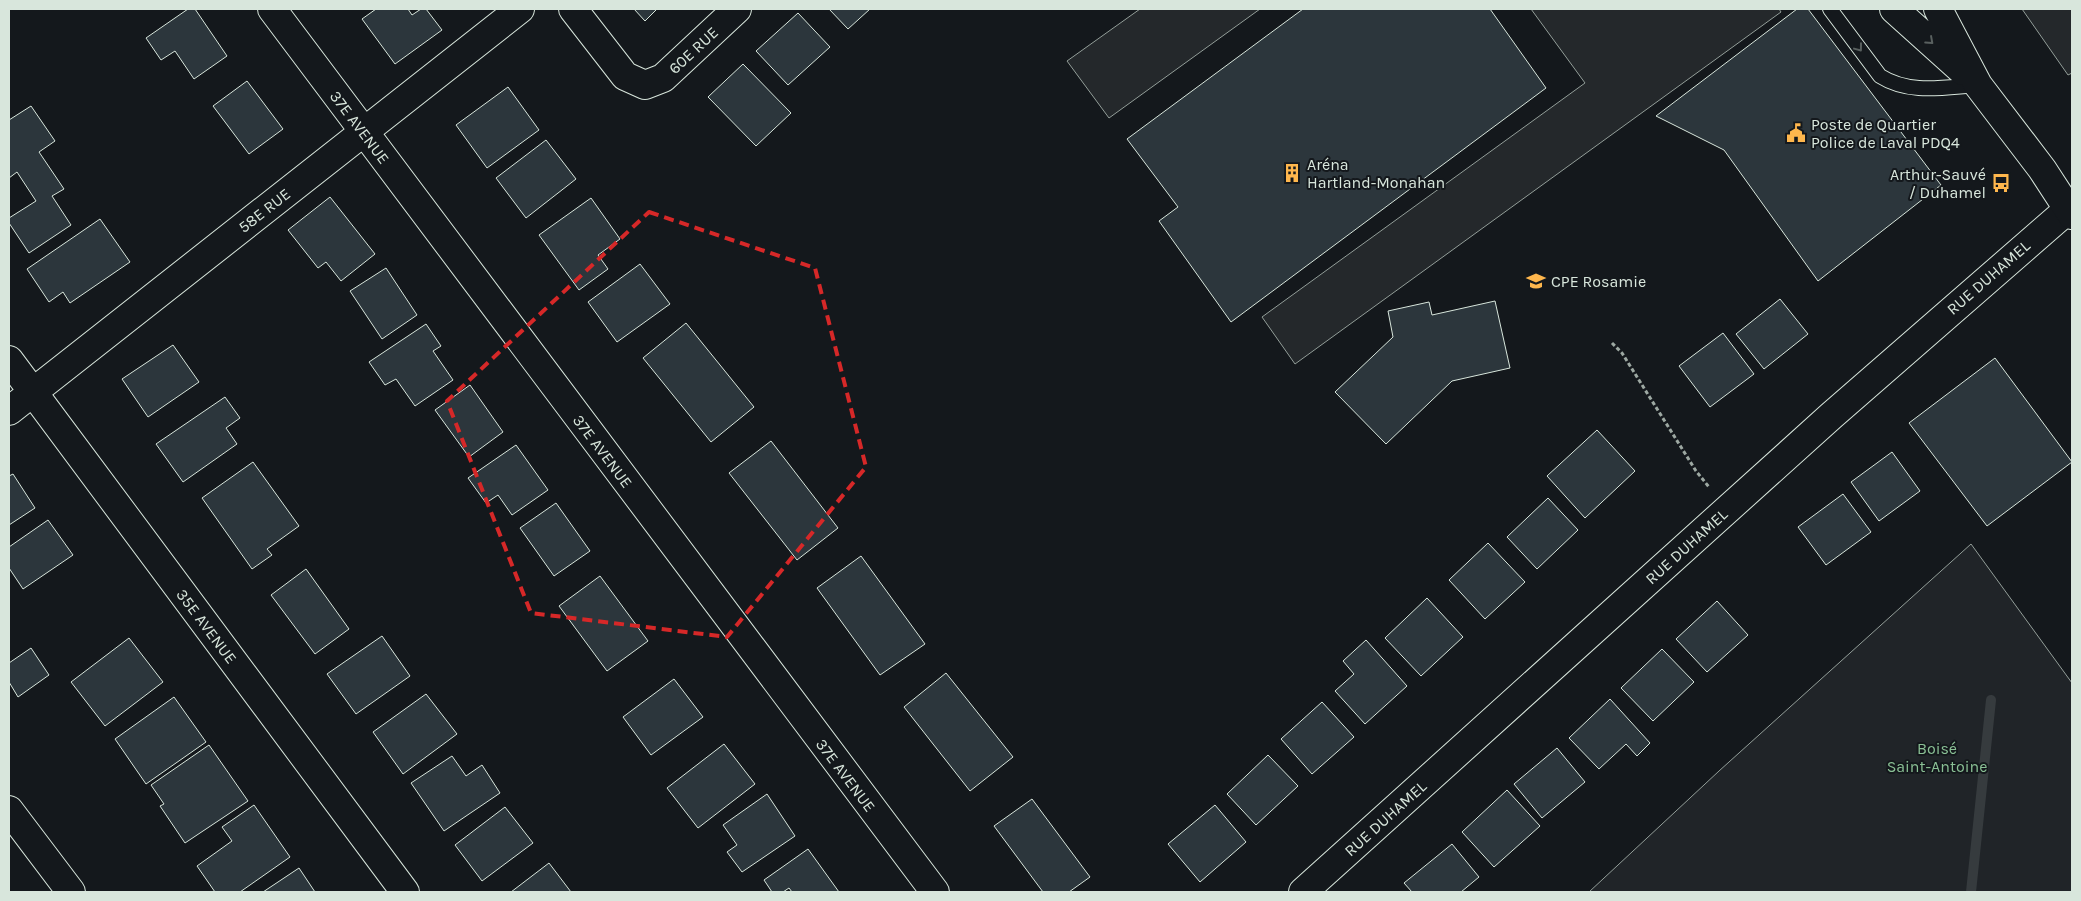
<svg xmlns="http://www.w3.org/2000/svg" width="2081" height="901" font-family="Karla,sans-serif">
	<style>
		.green { fill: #202428; stroke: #939e99 }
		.parking { fill: #24282b; stroke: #939e99 }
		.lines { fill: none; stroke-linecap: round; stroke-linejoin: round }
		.stream { stroke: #363b3e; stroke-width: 10 }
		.building { fill: #2c363c; stroke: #d8e6dc }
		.lane-casing { stroke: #d8e6dc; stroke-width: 16 }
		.street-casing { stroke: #d8e6dc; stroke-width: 30 }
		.primary-casing { stroke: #d8e6dc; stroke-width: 30 }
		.path { stroke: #9da8a2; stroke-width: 3; stroke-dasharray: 4 2.5; stroke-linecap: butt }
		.lane { stroke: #14181c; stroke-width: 14 }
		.street { stroke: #14181c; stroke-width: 28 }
		.primary { stroke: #14181c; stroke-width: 28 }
		.oneway { stroke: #59605f }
		.marked { fill: none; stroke: #d62828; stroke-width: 4; stroke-dasharray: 10 6; stroke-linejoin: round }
		.labels { text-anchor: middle; stroke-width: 4; stroke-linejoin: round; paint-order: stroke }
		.street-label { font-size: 16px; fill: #d8e6dc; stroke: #14181c }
		.poi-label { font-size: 16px; fill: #d8e6dc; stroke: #14181c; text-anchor: start }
		.park-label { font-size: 16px; fill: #8ac095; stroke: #14181c }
	</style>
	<rect width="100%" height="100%" fill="#14181c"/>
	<!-- green -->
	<path class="green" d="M1971,544L2072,683V892H1589L1719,771Z"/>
	<!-- parking -->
	<path class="parking" d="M1140,9H1260L1109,118L1067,61Z
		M1531,9H1779L1781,12L1295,364L1262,317L1585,83Z
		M2022,9H2072V73L2068,75Z"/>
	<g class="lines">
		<!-- stream -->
		<path class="stream" d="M1971,892L1991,700"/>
	</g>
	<!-- building -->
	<path class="building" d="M188,9H195L227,56L194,79L175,51L161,60L146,38Z
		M376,9H408L412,15L421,9H426L442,30L395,64L362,19Z
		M634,9H657L645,21Z
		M829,9H870L848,29Z
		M1303,9H1490L1546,88L1231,322L1159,221L1178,207L1127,139Z
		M1797,9H1808L1941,185L1818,281L1724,150L1656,116Z
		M798,13L830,47L788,85L756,51Z
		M743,64L791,113L756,146L708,97Z
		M247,81L283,129L249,154L213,106Z
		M508,87L539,130L487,168L456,125Z
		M31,106L55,141L39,152L64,189L52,196L71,225L29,253L9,223V218L36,201L17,172L9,178V120Z
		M546,140L576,179L526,218L496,178Z
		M330,197L375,254L341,281L326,262L318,268L288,230Z
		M591,198L620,239L598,255L608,269L579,290L539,235Z
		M100,219L130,262L70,303L63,292L49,302L27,269Z
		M640,264L670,304L617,342L588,302Z
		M386,268L417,315L382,339L350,291Z
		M1780,299L1808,334L1764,369L1736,334Z
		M1495,301L1510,368L1452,381L1386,444L1335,392L1393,337L1388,311L1429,302L1432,315Z
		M686,323L754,407L711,442L643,358Z
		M426,324L441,346L433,351L453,380L415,406L396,379L385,385L369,362Z
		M1723,333L1754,374L1710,407L1679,366Z
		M173,345L199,382L148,417L122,379Z
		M1995,358L2072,462L1987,526L1909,423Z
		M470,385L503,432L469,457L435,410Z
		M225,397L240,418L226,428L237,444L183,482L156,444Z
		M1597,430L1635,471L1585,518L1547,476Z
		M771,441L838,528L797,560L729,473Z
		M516,445L548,490L512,515L498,495L486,503L468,478Z
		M1892,452L1920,491L1879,521L1851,482Z
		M253,462L299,526L267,549L272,555L252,569L202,498Z
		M13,474L35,508L9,525V476Z
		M1843,494L1871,532L1826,565L1798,527Z
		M1548,498L1578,530L1537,569L1507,537Z
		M556,503L590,551L554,576L520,528Z
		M48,520L73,555L23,589L9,568V547Z
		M1488,543L1525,582L1485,619L1449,580Z
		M861,556L925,644L880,675L817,588Z
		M306,569L349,629L315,654L271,595Z
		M600,576L648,641L607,671L559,606Z
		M1427,598L1463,637L1421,676L1385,638Z
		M1717,601L1748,635L1707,672L1676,639Z
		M382,636L410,676L356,714L327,674Z
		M129,638L163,682L105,726L71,682Z
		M1366,640L1407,686L1365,724L1335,691L1354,674L1343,661Z
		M31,648L49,675L18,697L9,682V663Z
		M1662,649L1694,682L1653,721L1621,688Z
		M946,673L1013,757L970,791L904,707Z
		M674,679L703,717L651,755L623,717Z
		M426,694L457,734L403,774L373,732Z
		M174,697L206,742L146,784L115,739Z
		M1610,699L1650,743L1637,756L1626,744L1599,769L1569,738Z
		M1322,702L1354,737L1312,774L1281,739Z
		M724,744L755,784L698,828L667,788Z
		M209,745L248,801L185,843L160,806L164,804L151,785Z
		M1557,748L1585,782L1542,818L1514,784Z
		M1268,755L1298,786L1256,825L1227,794Z
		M452,756L466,776L482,765L500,793L444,831L411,783Z
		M1507,790L1540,826L1494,867L1462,832Z
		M767,794L795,836L742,872L727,852L737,845L723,825Z
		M1032,799L1090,877L1069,892H1043L994,826Z
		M254,805L290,857L240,892H215L197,866L232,841L222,827Z
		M1215,805L1246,842L1200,882L1168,844Z
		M505,807L533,843L482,881L455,845Z
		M1452,844L1479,877L1461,892H1412L1404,883Z
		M808,849L839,892H792L789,888L783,892H772L764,880Z
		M549,863L571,892H511Z
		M299,868L315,892H263Z"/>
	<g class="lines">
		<!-- lane casing -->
		<g class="lane-casing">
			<path id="lane" d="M1830,9L1880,76C1910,95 1945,87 1978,85"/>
		</g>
		<!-- street casing -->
		<g class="street-casing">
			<path id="street" d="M272,9L935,892
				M573,9L625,76L645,85L663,78L737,9
				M9,360L405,892
				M9,411L520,9
				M9,810L71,892
				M1303,892L1831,416L2072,206"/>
		</g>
		<!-- primary casing -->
		<g class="primary-casing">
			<path id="primary" d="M1894,9L1963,71
				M1938,9L1978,85L2042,169L2072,215"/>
		</g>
		<!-- path -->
		<path class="path" d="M1612,343L1622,353L1696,471L1709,487"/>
		<!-- lane -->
		<use href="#lane" class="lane"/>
		<!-- street -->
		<use href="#street" class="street"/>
		<!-- primary -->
		<use href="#primary" class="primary"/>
	</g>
	<!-- one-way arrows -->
	<defs><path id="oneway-chevron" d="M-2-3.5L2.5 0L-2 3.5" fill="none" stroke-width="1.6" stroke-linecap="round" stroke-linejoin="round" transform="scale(1.25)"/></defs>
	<g class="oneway">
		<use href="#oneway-chevron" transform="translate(1930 41) rotate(42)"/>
		<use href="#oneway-chevron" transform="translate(1859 48) rotate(53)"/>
	</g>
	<!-- marked area -->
	<path class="marked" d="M649,212L815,268L866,467L727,637L531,613L447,401Z"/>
	<!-- icons -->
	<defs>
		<g id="civic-bare" transform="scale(1.5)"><path d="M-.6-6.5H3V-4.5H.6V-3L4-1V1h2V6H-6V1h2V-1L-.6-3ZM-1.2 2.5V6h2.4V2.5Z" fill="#ffb74d" stroke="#14181c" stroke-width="2.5" paint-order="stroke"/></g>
		<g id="building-bare" transform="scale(1.5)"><path d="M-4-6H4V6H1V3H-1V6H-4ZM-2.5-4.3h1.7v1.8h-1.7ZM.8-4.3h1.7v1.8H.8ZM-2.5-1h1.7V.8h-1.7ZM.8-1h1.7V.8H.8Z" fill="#ffb74d" stroke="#14181c" stroke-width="2.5" paint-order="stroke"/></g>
		<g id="bus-bare" transform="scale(1.5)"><path d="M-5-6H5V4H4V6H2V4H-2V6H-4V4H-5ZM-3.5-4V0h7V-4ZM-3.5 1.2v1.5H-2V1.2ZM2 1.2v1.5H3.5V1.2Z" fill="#ffb74d" stroke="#14181c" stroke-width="2.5" paint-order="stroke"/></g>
		<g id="school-bare" transform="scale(1.5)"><path d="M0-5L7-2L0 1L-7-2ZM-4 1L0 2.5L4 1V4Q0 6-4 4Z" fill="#ffb74d" stroke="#14181c" stroke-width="2.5" paint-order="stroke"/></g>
	</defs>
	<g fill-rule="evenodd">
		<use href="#civic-bare" x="1796" y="133"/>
		<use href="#building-bare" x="1292" y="173"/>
		<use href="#bus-bare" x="2001" y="183"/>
		<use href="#school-bare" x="1536" y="281"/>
	</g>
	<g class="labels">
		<!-- street labels -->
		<g class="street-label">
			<text transform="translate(693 50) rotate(-43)" y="6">60E RUE</text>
			<text transform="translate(360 127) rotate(53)" y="6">37E AVENUE</text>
			<text transform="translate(264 210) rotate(-38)" y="6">58E RUE</text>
			<text transform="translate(1988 277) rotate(-41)" y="6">RUE DUHAMEL</text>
			<text transform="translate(603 451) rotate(53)" y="6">37E AVENUE</text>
			<text transform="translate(1686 546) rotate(-42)" y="6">RUE DUHAMEL</text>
			<text transform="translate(207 626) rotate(53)" y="6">35E AVENUE</text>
			<text transform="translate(846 775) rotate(53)" y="6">37E AVENUE</text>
			<text transform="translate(1385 818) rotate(-42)" y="6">RUE DUHAMEL</text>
		</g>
		<!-- poi labels -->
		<g class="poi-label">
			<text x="1811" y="130">Poste de Quartier<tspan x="1811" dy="18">Police de Laval PDQ4</tspan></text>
			<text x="1307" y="170">Aréna<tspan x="1307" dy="18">Hartland-Monahan</tspan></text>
			<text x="1986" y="180" text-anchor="end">Arthur-Sauvé<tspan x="1986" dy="18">/ Duhamel</tspan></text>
			<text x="1551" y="287">CPE Rosamie</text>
		</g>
		<!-- park labels -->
		<g class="park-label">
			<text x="1937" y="754">Boisé<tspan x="1937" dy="18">Saint-Antoine</tspan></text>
		</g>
	</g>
	<!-- border -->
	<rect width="2081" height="901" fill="none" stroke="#d8e6dc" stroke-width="20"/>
</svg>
